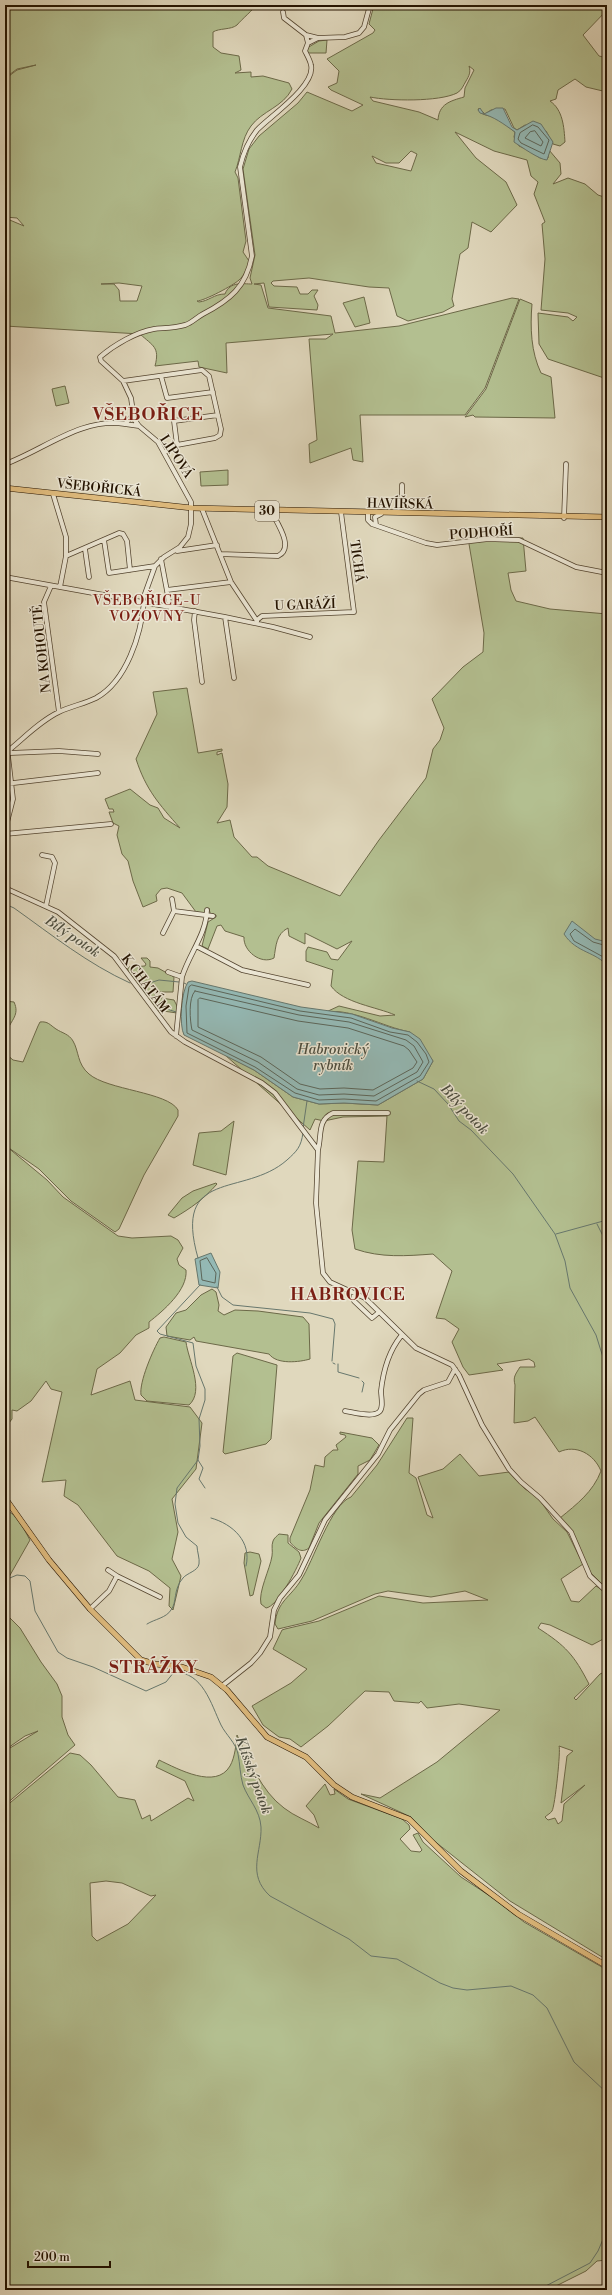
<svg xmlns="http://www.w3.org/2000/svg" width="612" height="2295" font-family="'Libre Bodoni',serif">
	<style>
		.green { fill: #b3bf90; stroke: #6c6948; fill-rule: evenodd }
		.water { fill: #94b9b5; stroke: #67776d }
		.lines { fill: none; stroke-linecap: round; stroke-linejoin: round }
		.shore { stroke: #5c665a; stroke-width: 1 }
		.stream { stroke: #67776d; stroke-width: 1 }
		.minor-casing { stroke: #53442f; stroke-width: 5.5 }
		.major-casing { stroke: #241300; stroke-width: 6 }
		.minor { stroke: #ebe6d4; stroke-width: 4 }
		.major { stroke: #e0bc7e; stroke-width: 5 }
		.labels { text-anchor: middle; stroke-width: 3; stroke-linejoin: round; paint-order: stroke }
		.shield { fill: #ebe6d4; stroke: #605240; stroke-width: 1 }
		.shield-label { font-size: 12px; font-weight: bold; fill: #241300 }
		.street-label { font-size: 13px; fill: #241300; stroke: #ebe6d4 }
		.neighbourhood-label { font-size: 14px; letter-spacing: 1px; fill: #7a1f14; stroke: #ebe6d4 }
		.water-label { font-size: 14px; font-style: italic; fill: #4b4d3f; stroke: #ebe6d4 }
		.district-label { font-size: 17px; font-weight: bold; letter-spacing: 1px; fill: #7a1f14; stroke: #ebe6d4 }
	</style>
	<rect width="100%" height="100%" fill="#e0d8bd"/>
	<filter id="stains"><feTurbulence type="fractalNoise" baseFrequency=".005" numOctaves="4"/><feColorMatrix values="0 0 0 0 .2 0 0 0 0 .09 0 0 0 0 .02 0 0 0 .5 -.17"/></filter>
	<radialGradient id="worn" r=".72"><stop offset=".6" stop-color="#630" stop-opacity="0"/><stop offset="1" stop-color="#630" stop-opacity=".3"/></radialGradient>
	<!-- green -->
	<path class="green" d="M5,5H256C254,9 241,20 237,25C231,30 219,28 213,32V47L221,53L239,56L241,70L235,73L251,72V77L263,76L289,83L292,89C283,107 262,111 251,126C241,139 241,157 235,172L238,178L246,241L243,252L249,261C248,267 244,276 239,280C234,285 204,301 197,301L199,302C209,301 214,294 225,294C230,281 243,284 252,284L250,278L255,255L243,169L249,149L259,136L298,103L307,92L352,111L363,105L331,90L328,87L337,83L339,71L327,59L373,33L375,30L369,24L374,5H607V10L583,35L599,56L607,58V92L586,87L575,79L558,90L556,99L550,101C563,110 564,127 565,142L560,146L553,144L546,131L525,125L517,130L514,128L505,109L491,110L485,114L479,108L478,110C485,118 491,114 500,119C505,123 509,128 515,132L514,137L519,146L530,151L540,158H548L549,150L560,163L561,174L553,184L568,178L585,184L598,195L607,198V379L548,359L539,344L538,313L568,317L573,321L577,317L568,313L541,310L545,259L542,224L545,222L534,194L538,182L531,176L527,160L494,151L455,132L476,158L506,182L517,205L491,232L472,222L468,248L460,254L452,299L454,306L443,312L408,321L397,316L389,288L369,287L309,278L273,281L271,283L274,286L297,287L300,294H308L312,290H318L314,296L318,305L317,310L269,307L264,283L254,284L261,285L268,308L331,316L335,333L399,326L512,298L519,299L485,388L465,415H360L363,462L353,460L351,448L310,463L309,444L317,440L309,339H326L333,334L226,343L227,373L199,367L198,361L155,366C160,347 153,346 140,334L5,326V218L24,226L17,218L5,217V79L17,70L36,65L17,69L5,78ZM469,66L474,70L465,88L464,97C450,101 439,104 438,120L419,112L373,101L370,97C389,101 439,102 457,93C462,90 463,86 466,81C469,76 471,72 469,66ZM411,151L417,154L411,171L376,163L372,156L386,163H399ZM119,283L142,286L137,301H120L119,290L114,284H101Z
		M327,40L326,53H308L307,48L319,41Z
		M364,297L370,323L355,327L343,303Z
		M520,299L532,304C530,328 531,352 541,373L551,377L555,418L475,417L473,415L465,417L486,389Z
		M65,386L69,403L56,406L52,389Z
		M228,470V485L201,486L200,472Z
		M468,538H523L526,571L508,573L511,590L516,601L550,609L607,614V1589L589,1571L579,1547L560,1518C577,1504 593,1492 601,1471C594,1454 576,1444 559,1452L535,1417L528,1421L514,1423L515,1385C513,1377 515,1375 520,1367H535L534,1362L529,1359L497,1364L503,1370L469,1375L463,1367L452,1342L459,1329L445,1319L436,1318L452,1271L433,1254C406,1256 381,1258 355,1249L352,1230L358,1161L384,1162L387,1116L343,1117L324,1121L315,1119L310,1130L225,1055L254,1070L293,1097L319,1104L344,1103L378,1105L423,1079L433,1061L410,1032C383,1027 352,1008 326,1012L339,1006L380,1016L395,1015C377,1007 343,1003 331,986L333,970L306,961V951L308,947L327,952L331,959L338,960L352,941L337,949L305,933V944L289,936L288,928C276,934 276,946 274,958C261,965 243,951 244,937L225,931L221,925L217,926L208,949L202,946L208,922L216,917V915L210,913L209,908L203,913L196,912L182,893L167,888L161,889L156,895L157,901L143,907L133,881L128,861L122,854L117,835L119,826L113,823L109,812H114L113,809H109L105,799L130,789L150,805L158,808L164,818L180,828C159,804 146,790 136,759L157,714L153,692L187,688L198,753L222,749V751L217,752V755L222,753L228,784L227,807L217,823L230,820L234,837L252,857H257L268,866L340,896L379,840L426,778L433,749L440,740L444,728L432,699L463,667L483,652L484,633Z
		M141,958H147L150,961V967L158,968L174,977L173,992H155V997L174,1000L178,1008L177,1013L156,1010L126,968L127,970L129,967L145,966L146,964Z
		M5,1001L14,1002C20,1015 11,1020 7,1031C5,1038 5,1045 5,1053L13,1060L23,1062L38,1026L40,1022C48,1021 50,1025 56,1029C62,1033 69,1034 73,1041C79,1051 77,1064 89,1074C107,1090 168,1092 178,1110V1116L144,1175L119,1229L115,1232L71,1201L39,1169L6,1146L47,1180L63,1197L118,1236L132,1238L171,1236L178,1240L183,1248L177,1259L179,1265L186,1270C188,1290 163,1311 149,1322V1328L136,1335L120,1353L97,1369L91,1395L130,1381L135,1400L190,1407L202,1423L196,1469L172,1499L178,1532L172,1559L181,1576L173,1610L169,1606L170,1588L149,1571L117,1556L78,1505L64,1496L66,1480L42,1482L62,1392L51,1389L46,1381L31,1401L17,1411L12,1410V1419L5,1428Z
		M234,1121L226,1175L193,1165L199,1133L221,1131Z
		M216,1183L217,1184C204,1199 191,1208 174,1218L168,1215L182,1198L193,1191Z
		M212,1289L216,1292L219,1305L218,1311L224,1315L235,1310L258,1311L303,1317L309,1324L310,1359C300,1362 277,1365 269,1354L196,1341L194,1337L190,1340L167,1336L166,1327L176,1313L186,1310L201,1295Z
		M164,1337L186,1342C188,1359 205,1391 189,1405L147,1401L141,1395C139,1382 153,1350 160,1338Z
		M237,1353L277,1365L271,1439L266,1444L225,1454L223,1452L233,1356Z
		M407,1418H413L409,1473L416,1478L427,1515L433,1518L418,1477L443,1469L460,1454L479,1476L509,1472L525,1489L537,1496L553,1519L567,1532L583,1564L561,1579L571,1601L579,1602L596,1586L607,1593V1637L592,1645L550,1625L541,1623L538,1628C566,1646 574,1655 589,1684L574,1698L576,1700L600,1674L607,1671V1960L510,1901L433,1840L411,1817L361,1794L380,1798L437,1762L500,1710L459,1704L427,1708L421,1701L419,1703L394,1701L389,1692L365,1691L328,1726L301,1747L290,1739L279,1737L263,1725L252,1706L291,1683L307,1669L273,1649L282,1630L285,1629L319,1621L379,1596L423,1603L488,1600L465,1591L431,1597L388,1591L375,1594L312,1621L278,1629L275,1624C277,1601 291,1597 301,1580C313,1562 331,1504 351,1497L377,1465ZM559,1746L573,1751L567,1756L561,1803L585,1785L564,1804L562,1821L558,1824L555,1818L548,1820L545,1817C547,1815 551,1813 552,1811C555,1807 561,1749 559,1746Z
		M340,1432L372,1438L379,1445L370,1460L358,1466V1474L319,1523L309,1548C301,1554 295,1548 290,1542V1538L310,1490L315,1465L324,1467L325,1457L333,1450H338L336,1445L346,1437L345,1435L340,1434Z
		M5,1511C17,1512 24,1530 30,1540L5,1584Z
		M279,1534L288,1535V1543L299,1552L301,1558C297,1569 277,1607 266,1608L261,1604C258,1592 270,1569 272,1556C273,1551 271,1546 273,1541C274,1538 277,1536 279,1534Z
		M250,1552L259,1554L261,1561L253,1595L250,1596L244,1563L245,1553Z
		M5,1613L20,1628L41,1662L57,1684L62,1696V1717L68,1735L75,1745L5,1805V1751L38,1731L25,1736L5,1750Z
		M237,1735C249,1760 261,1791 284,1808C294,1816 308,1821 319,1828L314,1815L306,1806L325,1784L330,1795L335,1794L334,1789L348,1799L402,1819L409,1825L410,1829L400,1839L411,1851L420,1852L422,1850L413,1835L418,1833L423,1842L461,1877L496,1900L524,1922L607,1970V2260L597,2261L586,2271L548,2290H5V1807L70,1753L80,1755L91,1765L118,1797L135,1800L142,1819L150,1815L151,1821L188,1798L194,1801L185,1781L156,1767L159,1760C178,1769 216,1790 230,1766C235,1757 236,1745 237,1735ZM106,1881L122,1883L151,1896L156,1895L128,1924L97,1941L92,1936L90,1883Z"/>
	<!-- water -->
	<path class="water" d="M480,108L484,114L496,108H503L512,127L517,130L533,121L541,124L553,142L547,160C540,160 520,146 514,142L515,132C502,123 495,117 480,113L478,110Z
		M572,921L595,939L607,942V966C597,952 576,953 564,934Z
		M192,981L301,1007L352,1014L392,1028L410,1032L420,1039L433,1061L423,1079L378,1105L344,1103L319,1104L293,1097L254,1070L184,1035C179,1025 181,992 188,982Z
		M211,1253L220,1272L218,1288L199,1285L195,1259Z"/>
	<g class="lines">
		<!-- shore -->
		<path class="shore" d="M533,125L538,127L549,140L544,154L521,143L518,139L520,133Z
			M535,131L543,142L541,146L525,138L530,132Z
			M607,946L593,942L575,929L570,934L574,941L607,959
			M192,985L300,1011L351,1018L390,1032L408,1035L417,1042L426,1054L429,1062L420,1076L376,1101L344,1099L319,1100L295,1093L255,1067L187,1033L186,1006L189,987Z
			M195,991L299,1015L349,1022L406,1040L414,1046L423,1062L417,1072L374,1096L344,1094L319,1095L297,1089L258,1062L192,1030C190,1021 188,998 195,991Z
			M200,998L298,1021L348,1028L404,1046L409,1050L417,1062L413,1068L373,1090L344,1088L320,1089L300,1084L261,1057L198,1027V1000Z
			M207,1258L216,1273L215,1283L202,1280L200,1261Z"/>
		<!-- stream -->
		<path class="stream" d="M5,904L14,908C52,935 88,964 130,983
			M184,983L186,984
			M139,986L158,1006L176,1012
			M140,986L159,980L179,982
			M417,1081L434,1089L448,1104L459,1121L471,1130L513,1174L555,1234L565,1261L570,1288L596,1335L607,1370
			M303,1128L307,1101
			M597,1224L607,1244
			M556,1234L607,1220
			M198,1258C172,1167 244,1198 287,1160C297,1151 301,1147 303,1133
			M217,1287L222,1297L233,1305L310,1313L333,1319L335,1324L332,1361
			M333,1363L335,1364
			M338,1364V1372L359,1378
			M362,1392L364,1383L362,1381
			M198,1460L203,1468L199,1479L205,1488
			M211,1518C233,1524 252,1542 246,1566
			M5,1580L17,1575L25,1576L30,1581L35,1611L58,1652L67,1658L93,1667L146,1691L166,1682L174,1672C203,1672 211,1704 221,1725C226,1735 236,1743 238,1754C240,1764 240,1775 243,1785C248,1799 260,1810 261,1827C262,1852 246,1874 270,1896L349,1939L371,1956L397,1959L440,1983L453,1988L467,1990L511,1986L533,1995L547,2008L574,2062L607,2093
			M147,1624C155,1619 166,1618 171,1610C177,1603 173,1589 183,1578C187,1573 198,1571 199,1564C200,1559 197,1551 197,1546L186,1537L178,1523L175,1504L177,1488L198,1460L200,1446L199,1419L205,1400V1389L196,1366L193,1343L160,1334L157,1331L200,1285
			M538,2290L590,2263L598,2251L607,2230"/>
		<!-- minor casing -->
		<g class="minor-casing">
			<path id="minor" d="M283,12L284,18L306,35L308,43
				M306,35L318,38
				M161,376L167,398L213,392
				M123,381L202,370L209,376L221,429L220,435L215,438L177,445L165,452
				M125,424L139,426
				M177,445L174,421L218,415
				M5,464C44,450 81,417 125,424L133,415
				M53,494L66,537V556L60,587
				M402,507V485
				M202,509L231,582L257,621
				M368,513V520L372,524L426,543L437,545L488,539L519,540L576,567L607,573
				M564,518L566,464
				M376,525L375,517L381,514
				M104,540L109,573L155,566
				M85,549L89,577
				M177,551L217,545
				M220,554L278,556C295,548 277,523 271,511
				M66,556L119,533L123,534L127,541L130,570
				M161,559L170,607
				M5,577L225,617L273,627L310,637
				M51,586L44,602L59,712
				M167,590L231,582
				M142,602L155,566L164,557L180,547L188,537L191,524V502L158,442L139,426L134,419L131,398L123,381L101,361L100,357C114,345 136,332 154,329C164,328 175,328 185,325C192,323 197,317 203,314C230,300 246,287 252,256L240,167C243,154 249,140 257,130C269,117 316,86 311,65C310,60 307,55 305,51L308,43L318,38L345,37L359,33L364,27L370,5
				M195,611L194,620L202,682
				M225,617L234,678
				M257,620L262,616L354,612L341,512
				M5,730L13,799L5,830
				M7,751L10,753L59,751L98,754
				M8,751C24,738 40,721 59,712C71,706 84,704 96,698C127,681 141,634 144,602
				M5,784L98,773
				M5,834L111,824
				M42,855L52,857L55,863L46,906
				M5,888L58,912L114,956L171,1032L185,1042L262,1083L275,1093L318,1150L316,1203L323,1273L330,1282L365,1298L416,1348L452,1365L459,1375L482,1425L509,1469L521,1482L540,1498L571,1532L590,1576L607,1592
				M174,911L213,916
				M163,933L174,911L172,899
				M196,946L242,970L308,985
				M168,972L182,977L176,1036
				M182,977C189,954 206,935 207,910
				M318,1150C322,1135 317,1120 333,1113H388
				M354,1293V1301L372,1318L378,1313
				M345,1411C353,1412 372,1418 379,1412C384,1408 381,1397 381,1391C383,1372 389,1351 401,1336
				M117,1576L160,1597
				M90,1609L109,1591L117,1576L108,1570
				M222,1686L251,1663L260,1653L270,1637L274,1610L280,1598L299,1575L325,1520L378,1454L390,1430L419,1394L424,1390L448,1382L455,1369"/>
		</g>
		<!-- major casing -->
		<g class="major-casing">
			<path id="major" d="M5,488L192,508L607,517
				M5,1498L49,1560L90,1609L141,1660L155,1664L182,1667L211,1677L227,1690L267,1737L306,1757L334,1785L352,1797L409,1819L461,1871L518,1914L607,1966"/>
		</g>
		<!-- minor -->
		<use href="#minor" class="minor"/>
		<!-- major -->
		<use href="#major" class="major"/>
	</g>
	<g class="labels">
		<!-- shield labels -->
		<rect class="shield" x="255" y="501" width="24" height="20" rx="3"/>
		<g class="shield-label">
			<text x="267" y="515">30</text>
		</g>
		<!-- street labels -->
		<g class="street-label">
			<text transform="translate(177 456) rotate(57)" y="5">LIPOVÁ</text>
			<text transform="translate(99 487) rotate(6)" y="5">VŠEBOŘICKÁ</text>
			<text transform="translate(400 503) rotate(1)" y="5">HAVÍŘSKÁ</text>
			<text transform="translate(481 532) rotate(-4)" y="5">PODHOŘÍ</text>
			<text transform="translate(358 561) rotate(82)" y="5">TICHÁ</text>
			<text transform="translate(305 604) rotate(-2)" y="5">U GARÁŽÍ</text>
			<text transform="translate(41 649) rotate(-96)" y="5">NA KOHOUTĚ</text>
			<text transform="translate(146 983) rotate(53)" y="5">K CHATÁM</text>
		</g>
		<!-- neighbourhood labels -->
		<g class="neighbourhood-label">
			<text x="147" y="605">VŠEBOŘICE-U<tspan x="147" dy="16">VOZOVNY</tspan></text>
		</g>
		<!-- water labels -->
		<g class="water-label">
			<text transform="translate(73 936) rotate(34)" y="5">Bílý potok</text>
			<text x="333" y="1054">Habrovický<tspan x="333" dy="16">rybník</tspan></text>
			<text transform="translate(465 1109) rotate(47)" y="5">Bílý potok</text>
			<text transform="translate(254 1775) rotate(70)" y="5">Klíšský potok</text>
		</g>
		<!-- district labels -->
		<g class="district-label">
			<text x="148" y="420">VŠEBOŘICE</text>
			<text x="348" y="1300">HABROVICE</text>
			<text x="154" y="1673">STRÁŽKY</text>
		</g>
	</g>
	<!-- margin -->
	<rect width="612" height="2295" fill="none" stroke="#e0d8bd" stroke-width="20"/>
	<rect x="6" y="6" width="600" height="2283" fill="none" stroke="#241300" stroke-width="2"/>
	<rect x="10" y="10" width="592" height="2275" fill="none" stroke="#241300"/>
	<!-- scale -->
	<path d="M28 2261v6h82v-6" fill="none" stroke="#241300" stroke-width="2"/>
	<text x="34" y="2261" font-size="12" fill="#241300" stroke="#ebe6d4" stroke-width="3" paint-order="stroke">200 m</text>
	<rect width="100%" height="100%" filter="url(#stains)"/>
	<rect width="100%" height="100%" fill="url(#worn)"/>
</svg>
